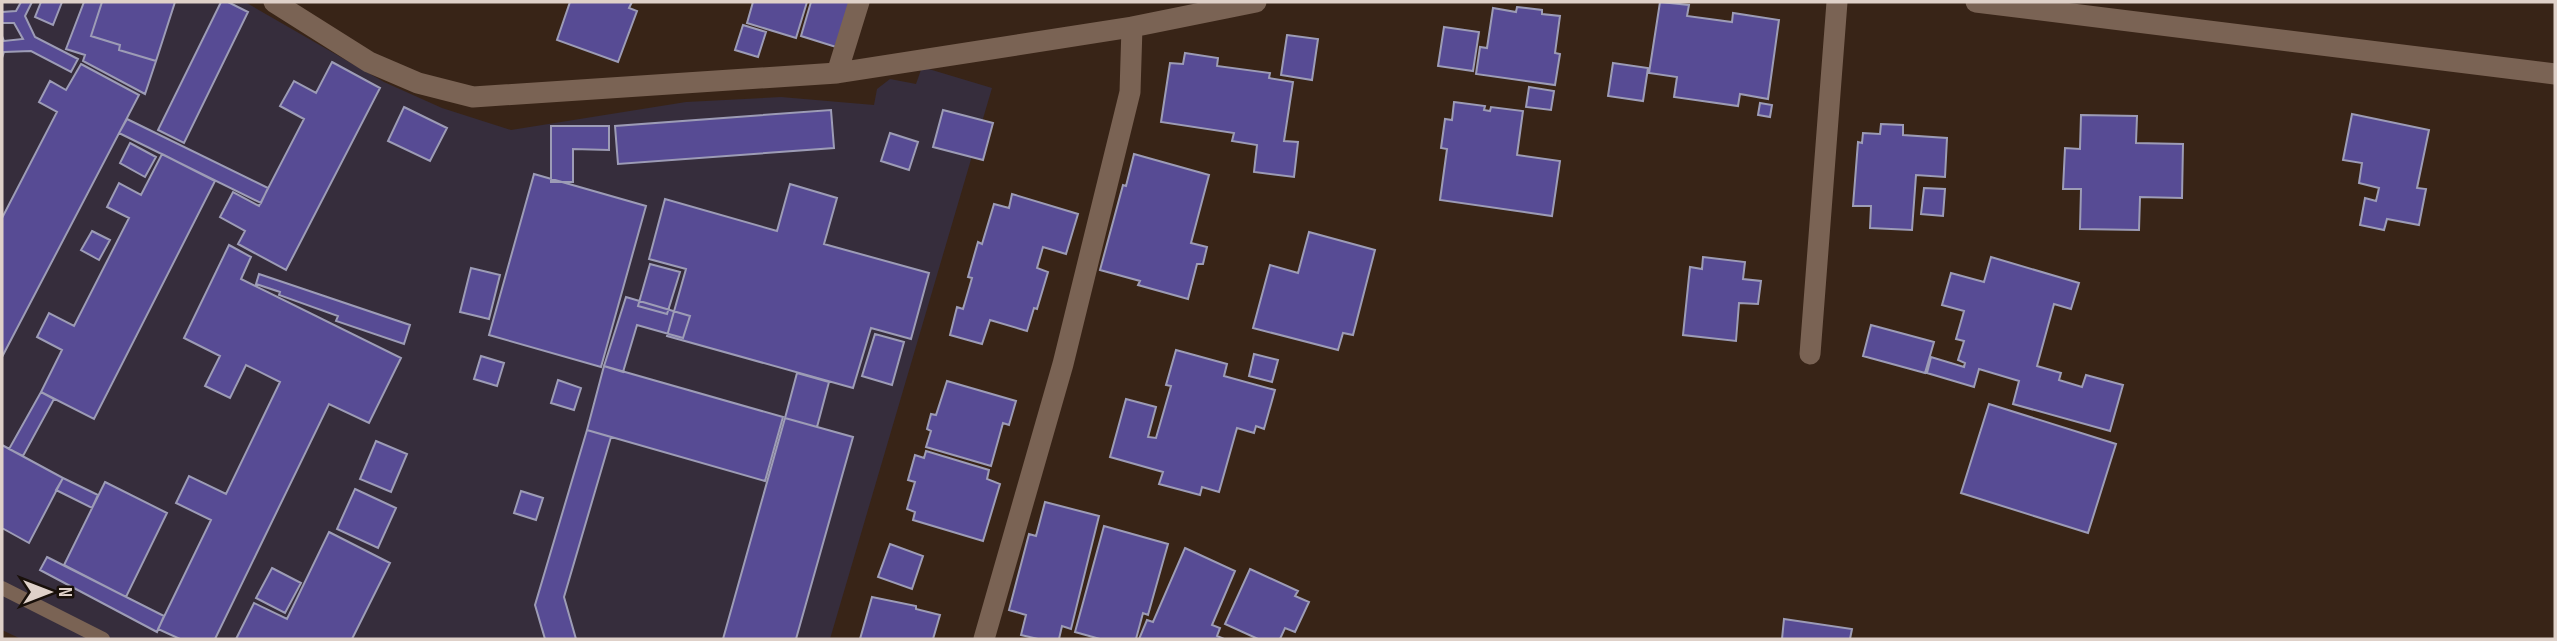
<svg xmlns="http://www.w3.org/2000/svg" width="2557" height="641" font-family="'Sofia Sans Condensed',sans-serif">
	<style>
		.education { fill: #362d3c }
		.building { fill: #574b94; stroke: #9d9cb6; stroke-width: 2 }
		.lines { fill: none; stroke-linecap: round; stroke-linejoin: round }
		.lane { stroke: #7a6354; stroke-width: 14 }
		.street { stroke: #7a6354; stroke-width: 21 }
	</style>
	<rect width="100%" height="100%" fill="#382417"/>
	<!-- education -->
	<path class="education" d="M2,2H245L384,82L442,108L511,130L686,102L781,97L874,105L877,89L890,79L916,84L922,67L992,88L830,639H21L2,630Z"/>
	<!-- building -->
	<path class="building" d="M21,2H32L25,16L35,37L78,59L71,72L31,51L4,52L2,58V36L4,41L23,39L14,23H2V12L16,11Z
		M41,2H62L53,25L35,17Z
		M84,2H102L91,36L120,45L119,50L156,61L145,94L83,61L85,55L66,49Z
		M102,2H175L156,61L119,50L120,45L91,36Z
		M221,2H228L248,12L184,143L158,130Z
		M570,2H632L629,8L637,11L618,62L557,40Z
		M753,2H807L796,38L747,23Z
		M811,2H850L836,47L801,36Z
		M1660,2L1689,5L1687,16L1732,22L1733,13L1779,20L1768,99L1740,94L1738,106L1674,97L1677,77L1649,73Z
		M1517,7L1542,10V14L1560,16L1555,53L1560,54L1555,85L1476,74L1480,47L1487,48L1493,8L1516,12Z
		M743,25L766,32L758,57L735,50Z
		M1444,27L1479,32L1473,71L1438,66Z
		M1287,35L1318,39L1312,80L1281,75Z
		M1185,53L1218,58L1217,66L1270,73L1269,78L1293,82L1284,141L1298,142L1294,177L1254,172L1257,145L1232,141L1234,133L1161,122L1170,63L1183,64Z
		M332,62L380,88L286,270L238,244L245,231L220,217L233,192L259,206L304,119L280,106L294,81L316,93Z
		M1613,63L1648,68L1643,101L1608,96Z
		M81,64L139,95L2,357V218L57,112L39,102L50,81L66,90Z
		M1529,87L1554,91L1551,110L1526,107Z
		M1454,102L1485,106L1484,110L1490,111L1491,107L1523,111L1517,155L1560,161L1552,216L1440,200L1447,149L1441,148L1445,119L1452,120Z
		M1760,103L1772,105L1770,117L1758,115Z
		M404,107L447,128L430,161L388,141Z
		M831,110L834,148L618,164L615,126Z
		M943,110L993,123L983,160L933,147Z
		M2352,114L2429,130L2417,188L2426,189L2419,225L2387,219L2384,230L2360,225L2365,198L2376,201L2379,188L2359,183L2362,163L2343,160Z
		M2081,115L2137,116L2136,143L2183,144L2182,198L2140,197L2139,230L2080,229L2081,189H2063L2065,148L2080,149Z
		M127,119L268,188L261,203L119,133Z
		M1881,124L1903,125V135L1947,138L1945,177L1916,175L1912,230L1870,228L1871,206H1853L1858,142L1862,143L1863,133L1880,134Z
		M551,126H609V150L573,149V182H551Z
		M890,133L918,142L909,170L881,161Z
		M130,143L156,157L145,177L120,163Z
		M162,154L215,181L94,419L41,392L62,350L37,337L49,313L74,326L129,218L107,207L119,183L141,195Z
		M1134,154L1209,175L1191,243L1207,247L1203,264H1197L1188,299L1138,285L1140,281L1100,270L1123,185L1126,186Z
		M534,174L646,206L601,367L489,335Z
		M790,184L837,198L824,244L929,273L911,339L871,328L853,388L667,336L686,269L649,259L665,199L777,231Z
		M1924,188L1945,189L1943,216L1921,214Z
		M1012,194L1078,214L1066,254L1043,247L1037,268L1048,272L1037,309L1034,308L1027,331L990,320L982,344L950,335L957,307L963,309L972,278L968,277L978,242L982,244L994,204L1009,208Z
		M92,231L110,240L99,260L81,250Z
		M1309,232L1375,250L1353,335L1343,333L1338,350L1253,328L1270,265L1298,273Z
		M229,245L251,257L241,279L401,358L369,423L329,404L215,639H180L158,629L211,520L176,503L189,476L226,494L280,382L246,365L230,398L205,386L220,356L184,338Z
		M1703,257L1745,262L1743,279L1761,281L1758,304L1739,303L1736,341L1683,335L1690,267L1702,269Z
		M1991,257L2079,283L2071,309L2054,304L2037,366L2061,373L2059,380L2082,387L2086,375L2123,385L2110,431L2013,404L2019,381L1979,369L1974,387L1927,373L1931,357L1964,367L1965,363L1958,360L1964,341L1956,339L1964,311L1942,305L1951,273L1984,282Z
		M650,264L680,272L667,314L638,306Z
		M471,268L500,275L489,319L460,312Z
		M259,274L410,325L404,344L336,321L338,316L279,295L280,292L256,284Z
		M626,297L690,316L683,338L637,325L623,372L604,366Z
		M1871,325L1934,342L1925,373L1863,356Z
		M875,334L904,342L892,385L862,376Z
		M1176,350L1227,364L1224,376L1275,390L1264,429L1256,426L1254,433L1237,428L1219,492L1202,487L1200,495L1159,484L1163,472L1110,457L1126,399L1156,407L1148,437L1156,438L1171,386L1166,385Z
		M1254,354L1278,360L1272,382L1249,376Z
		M481,356L504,363L497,386L474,379Z
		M604,366L783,417L765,481L587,430Z
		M797,373L829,382L817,427L785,418Z
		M558,380L581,388L574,410L551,403Z
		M947,381L1016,401L1009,425L1003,423L991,466L926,447L931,431L927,429L931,414L936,415Z
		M41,392L54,399L23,456L9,449Z
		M1989,404L2116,444L2088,533L1961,493Z
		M785,418L853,437L796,639H723Z
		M587,430L611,437L564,597L576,639H545L535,605Z
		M376,441L407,454L391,492L360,479Z
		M2,445L63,478L29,543L2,528Z
		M926,451L989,470L987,479L1000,484L983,541L913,520L915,512L907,509L915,482L908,480L915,455L924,458Z
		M63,478L98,495L92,508L56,490Z
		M105,482L167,513L126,597L64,565Z
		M355,489L396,508L378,548L337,529Z
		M521,491L543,498L536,520L514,513Z
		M1045,502L1099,516L1071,629L1062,626L1059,639H1038L1021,635L1026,615L1009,610L1029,534L1036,536Z
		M1104,526L1168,544L1148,615L1143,613L1136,639H1100L1075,632Z
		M329,532L390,563L352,639H236L254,603L287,619Z
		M890,544L923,556L912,589L878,577Z
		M1185,548L1235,571L1212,625L1220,628L1217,636L1224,639H1139L1147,620L1153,622Z
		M47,557L164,616L157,632L40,570Z
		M272,568L301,583L285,613L256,598Z
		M1250,569L1298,591L1295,596L1309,602L1295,632L1285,628L1280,639H1258L1225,624Z
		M872,597L916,606V609L940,615L933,639H860Z
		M1784,619L1852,629L1850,639H1782Z"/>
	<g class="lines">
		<!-- lane -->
		<path class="lane" d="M2,588L103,639"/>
		<!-- street -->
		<path class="street" d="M274,2L369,62L418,83L473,97L837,73L1132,27L1130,92L1063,364L984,639
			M1976,2L2555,74
			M1132,27L1256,2
			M837,73L859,2
			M1810,354L1837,2"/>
	</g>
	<!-- border -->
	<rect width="2557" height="641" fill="none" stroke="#dfd1c9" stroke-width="7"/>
	<!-- north arrow -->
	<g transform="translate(49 592) rotate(90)" stroke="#19100a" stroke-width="5" paint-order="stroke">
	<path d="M0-5L12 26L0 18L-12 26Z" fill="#dfd1c9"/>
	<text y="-10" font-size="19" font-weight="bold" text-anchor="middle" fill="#dfd1c9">N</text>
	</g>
</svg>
